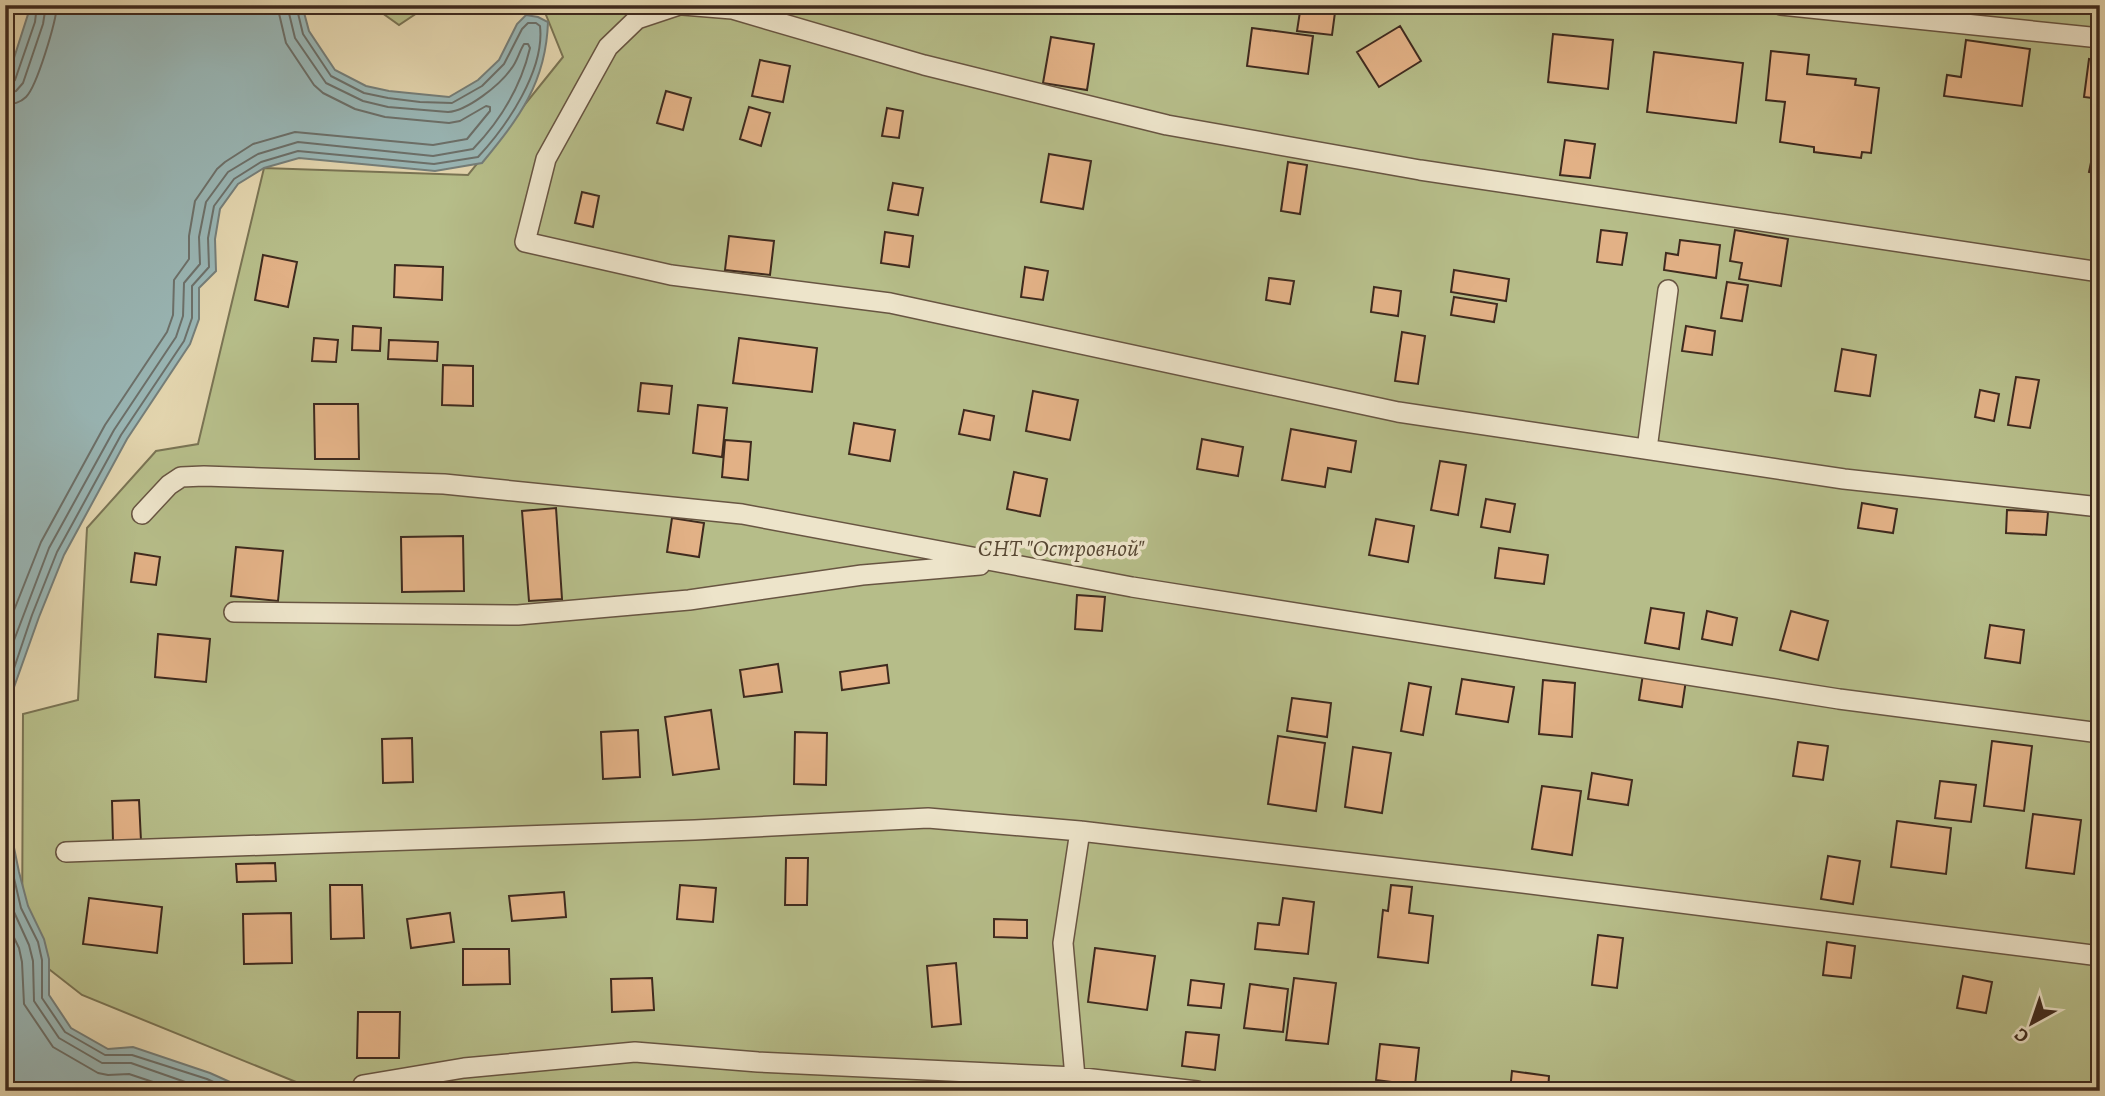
<svg xmlns="http://www.w3.org/2000/svg" width="2105" height="1096" font-family="Alegreya,serif">
	<style>
		.green { fill: #b6bd89; stroke: #7a7454; stroke-width: 2 }
		.water { fill: #99b6b5; stroke: #757e79; stroke-width: 2 }
		.lines { fill: none; stroke-linecap: round; stroke-linejoin: round }
		.shore { stroke: #6c706a; stroke-width: 2 }
		.building { fill: #e2b186; stroke: #3f2a1e; stroke-width: 2 }
		.lane-casing { stroke: #685542; stroke-width: 22 }
		.lane { stroke: #ede4ca; stroke-width: 19 }
		.labels { text-anchor: middle; stroke-width: 7; stroke-linejoin: round; paint-order: stroke }
		.park-label { font-size: 24px; font-style: italic; fill: #574733; stroke: #ede4ca }
	</style>
	<rect width="100%" height="100%" fill="#e3d5ae"/>
	<filter id="stains"><feTurbulence type="fractalNoise" baseFrequency=".00286" numOctaves="4"/><feColorMatrix values="0 0 0 0 .2 0 0 0 0 .09 0 0 0 0 .02 0 0 0 .5 -.17"/></filter>
	<radialGradient id="worn" r=".72"><stop offset=".6" stop-color="#630" stop-opacity="0"/><stop offset="1" stop-color="#630" stop-opacity=".3"/></radialGradient>
	<!-- green -->
	<path class="green" d="M371,5H429L399,25Z
		M542,5H2100V1091H398V1088L296,1082L82,995L22,948L23,714L78,700L87,528L156,451L198,444L264,168L468,175L563,57Z"/>
	<!-- water -->
	<path class="water" d="M31,5H302L309,31L335,70L366,86L389,91L449,97L478,80L499,60L517,24L526,15L538,17L548,22C546,83 519,118 482,163L435,171L299,158L264,168L238,184L220,209L215,239L216,271L199,288V319L190,344L127,439L64,555L39,617L13,690L5,752V86Z
		M5,804L19,872L28,906L44,939L49,959V995L71,1028L108,1049L133,1047L210,1073L250,1091H5Z"/>
	<g class="lines">
		<!-- shore -->
		<path class="shore" d="M5,85L11,84L15,80L35,22L37,5
			M5,94L16,91L23,83L43,24L46,5
			M5,105C13,104 20,103 26,97C37,86 56,22 57,5
			M5,633L41,542L105,425L167,332L173,315L174,280L189,259V236L195,201L217,169L225,162L253,144L295,132L433,145L467,139L490,111V107L486,106L460,121L449,123L385,117L355,109L323,93L314,85L286,43L277,5
			M5,664L49,548L114,430L176,337L183,316L184,283L200,264L199,237L206,202L228,172L258,154L298,142L433,156L473,149C500,121 521,86 530,48L528,44H524C519,52 517,62 511,69C500,85 467,111 448,112L388,107L363,101L326,83L295,38L287,5
			M5,695L32,615L57,552L121,435L184,341L192,318V286L209,267L208,238L214,206L234,179L261,162L298,151L434,164L478,157C507,126 545,70 540,26L536,23H528L522,29L504,64L482,86L452,103L420,102L388,98L364,93L331,76L303,34L296,5
			M5,840L21,908L38,942L42,960V998L65,1032L105,1055H132L207,1079L233,1091
			M5,883L14,912L29,945L33,961L34,1001L59,1038L102,1063H131L211,1091
			M5,919L19,948L22,962L24,1004L53,1047L98,1073L108,1075L129,1074L180,1091"/>
	</g>
	<!-- building -->
	<path class="building" d="M1301,5H1336L1332,35L1297,31Z
		M1432,5H1460L1459,14L1431,11Z
		M1400,26L1421,61L1379,87L1357,52Z
		M1252,28L1313,36L1308,74L1247,66Z
		M1553,34L1613,40L1608,89L1548,82Z
		M1051,37L1094,44L1087,90L1043,83Z
		M1966,40L2030,49L2022,106L1944,96L1947,75L1961,77Z
		M1771,51L1809,55L1807,74L1856,79L1855,85L1879,88L1871,153L1862,152L1861,158L1814,152V147L1780,142L1785,102L1766,100Z
		M1654,52L1743,63L1736,123L1647,112Z
		M2089,59L2100,61V99L2084,97Z
		M760,60L790,66L783,102L752,96Z
		M666,91L691,98L683,130L657,123Z
		M749,107L770,113L761,146L740,139Z
		M887,108L903,111L899,138L882,136Z
		M1565,140L1595,144L1590,178L1560,175Z
		M2094,148L2100,149V174L2089,172Z
		M1049,154L1091,161L1083,209L1041,202Z
		M1288,162L1307,165L1300,214L1281,211Z
		M893,183L923,188L918,215L888,210Z
		M582,192L599,196L593,227L575,223Z
		M1601,230L1627,233L1622,265L1597,262Z
		M1735,230L1788,239L1781,286L1739,279L1742,263L1730,261Z
		M885,232L913,236L909,267L881,263Z
		M729,236L774,241L770,275L725,270Z
		M1680,240L1720,245L1716,278L1664,270L1666,253L1678,255Z
		M263,255L297,262L288,307L255,300Z
		M395,265L443,267L442,300L394,297Z
		M1025,267L1048,271L1043,300L1021,297Z
		M1454,270L1509,279L1506,301L1451,292Z
		M1269,278L1294,281L1290,304L1266,300Z
		M1727,282L1748,285L1742,321L1721,318Z
		M1374,287L1401,291L1398,316L1371,312Z
		M1454,297L1497,304L1494,322L1451,315Z
		M353,326L381,328L380,351L352,350Z
		M1686,326L1715,331L1712,355L1682,351Z
		M1402,332L1425,336L1418,384L1395,381Z
		M314,338L338,340L336,362L312,361Z
		M739,338L817,348L812,392L733,383Z
		M389,340L438,342L437,361L388,359Z
		M1842,349L1876,355L1870,396L1835,391Z
		M443,365L473,366V406L442,405Z
		M2016,377L2039,380L2030,428L2008,425Z
		M641,383L672,386L669,414L638,411Z
		M1980,390L1999,394L1994,421L1975,417Z
		M1033,391L1078,400L1070,440L1026,431Z
		M314,404H358L359,459H315Z
		M698,405L727,408L722,457L693,453Z
		M964,410L994,416L990,440L959,434Z
		M854,423L895,430L890,461L849,454Z
		M1291,429L1356,441L1351,472L1328,468L1325,487L1282,480Z
		M1202,439L1243,447L1238,476L1197,469Z
		M725,440L751,442L748,480L722,477Z
		M1440,461L1466,465L1458,515L1431,510Z
		M1014,472L1047,479L1040,516L1007,509Z
		M1486,499L1515,504L1510,532L1481,527Z
		M1862,503L1897,509L1893,533L1858,528Z
		M556,508L562,599L529,601L522,511Z
		M2007,510L2048,512L2046,535L2006,533Z
		M672,518L704,523L699,557L667,552Z
		M1376,519L1414,526L1408,562L1369,555Z
		M463,536L464,591L402,592L401,537Z
		M236,547L283,551L278,601L231,596Z
		M1499,548L1548,555L1544,584L1495,578Z
		M135,553L160,557L156,585L131,582Z
		M1077,595L1105,597L1102,631L1075,629Z
		M1651,608L1684,613L1679,649L1645,643Z
		M1707,611L1737,618L1732,645L1702,639Z
		M1791,611L1828,621L1818,660L1780,650Z
		M1990,625L2024,630L2020,663L1985,658Z
		M158,634L210,639L206,682L155,677Z
		M778,664L782,692L744,697L740,670Z
		M887,665L889,683L842,690L840,672Z
		M1643,674L1686,680L1682,707L1639,700Z
		M1462,679L1514,687L1508,722L1456,714Z
		M1543,680L1575,683L1572,737L1539,734Z
		M1409,683L1431,687L1423,735L1401,731Z
		M1292,698L1331,703L1327,737L1287,731Z
		M711,710L719,769L673,775L665,717Z
		M638,730L640,777L603,779L601,732Z
		M795,732L827,733L826,785L794,784Z
		M1278,736L1325,743L1316,811L1268,804Z
		M412,738L413,782L383,783L382,739Z
		M1992,741L2032,746L2024,811L1984,806Z
		M1798,742L1828,746L1823,780L1793,776Z
		M1353,747L1391,753L1382,813L1345,807Z
		M1592,773L1632,780L1628,805L1588,799Z
		M1940,781L1976,785L1971,822L1935,818Z
		M1542,786L1581,791L1572,855L1532,849Z
		M139,800L141,841L113,842L112,801Z
		M2033,814L2081,820L2074,874L2026,868Z
		M1897,821L1951,828L1946,874L1891,867Z
		M1828,856L1860,861L1853,904L1821,899Z
		M786,858H808L807,905H785Z
		M275,863L276,881L237,882L236,864Z
		M330,885H362L364,938L331,939Z
		M680,885L716,888L713,922L677,919Z
		M1391,885L1412,887L1409,913L1433,916L1428,963L1378,957L1383,910L1388,911Z
		M564,892L566,917L512,921L509,896Z
		M89,898L162,907L157,953L83,944Z
		M1283,898L1314,902L1308,954L1255,949L1258,923L1279,925Z
		M291,913L292,963L244,964L243,914Z
		M450,913L454,942L411,948L407,919Z
		M994,919L1027,920V938L994,937Z
		M1598,935L1623,938L1617,988L1592,985Z
		M1827,942L1855,946L1851,978L1823,975Z
		M1095,948L1155,956L1147,1010L1088,1002Z
		M463,949H509L510,984L463,985Z
		M956,963L961,1024L932,1027L927,966Z
		M1963,976L1992,982L1986,1013L1957,1008Z
		M652,978L654,1010L612,1012L611,979Z
		M1294,978L1336,983L1328,1044L1286,1040Z
		M1191,980L1224,984L1221,1008L1188,1005Z
		M1250,984L1288,989L1283,1032L1244,1028Z
		M358,1012H400L399,1058H357Z
		M1186,1032L1219,1035L1215,1070L1182,1066Z
		M1380,1044L1419,1048L1415,1085L1376,1080Z
		M1512,1071L1549,1076L1548,1091H1510Z
		M350,1089L351,1091H321V1090Z"/>
	<g class="lines">
		<!-- lane casing -->
		<g class="lane-casing">
			<path id="lane" d="M679,5L637,19L608,47L546,159L525,242L671,275L890,303L1398,412L1844,479L2100,507
				M683,5L732,9L924,65L1167,125L1420,170L2100,272
				M1781,5L2100,38
				M1647,449L1668,290
				M142,514L169,485L181,477L204,476L444,484L742,514L1132,587L1839,699L2100,733
				M234,612L518,615L689,600L862,575L980,565
				M66,852L695,830L928,818L1080,831L1498,880L2100,956
				M1075,1077L1063,943L1080,831
				M363,1085L464,1068L635,1052L758,1062L1075,1077L1197,1091"/>
		</g>
		<!-- lane -->
		<use href="#lane" class="lane"/>
	</g>
	<g class="labels">
		<!-- park labels -->
		<g class="park-label">
			<text x="1061" y="556">СНТ "Островной"</text>
		</g>
	</g>
	<!-- margin -->
	<rect width="2105" height="1096" fill="none" stroke="#e3d5ae" stroke-width="28"/>
	<rect x="7" y="7" width="2091" height="1082" fill="none" stroke="#3f2a1e" stroke-width="3.5"/>
	<rect x="14" y="14" width="2077" height="1068" fill="none" stroke="#3f2a1e" stroke-width="2"/>
	<!-- north arrow -->
	<g transform="translate(2032 1023) rotate(220)" stroke="#ede4ca" stroke-width="5" paint-order="stroke">
	<path d="M0-5L12 26L0 18L-12 26Z" fill="#3f2a1e"/>
	<text y="-10" font-size="19" font-weight="bold" text-anchor="middle" fill="#3f2a1e">С</text>
	</g>
	<rect width="100%" height="100%" filter="url(#stains)"/>
	<rect width="100%" height="100%" fill="url(#worn)"/>
</svg>
